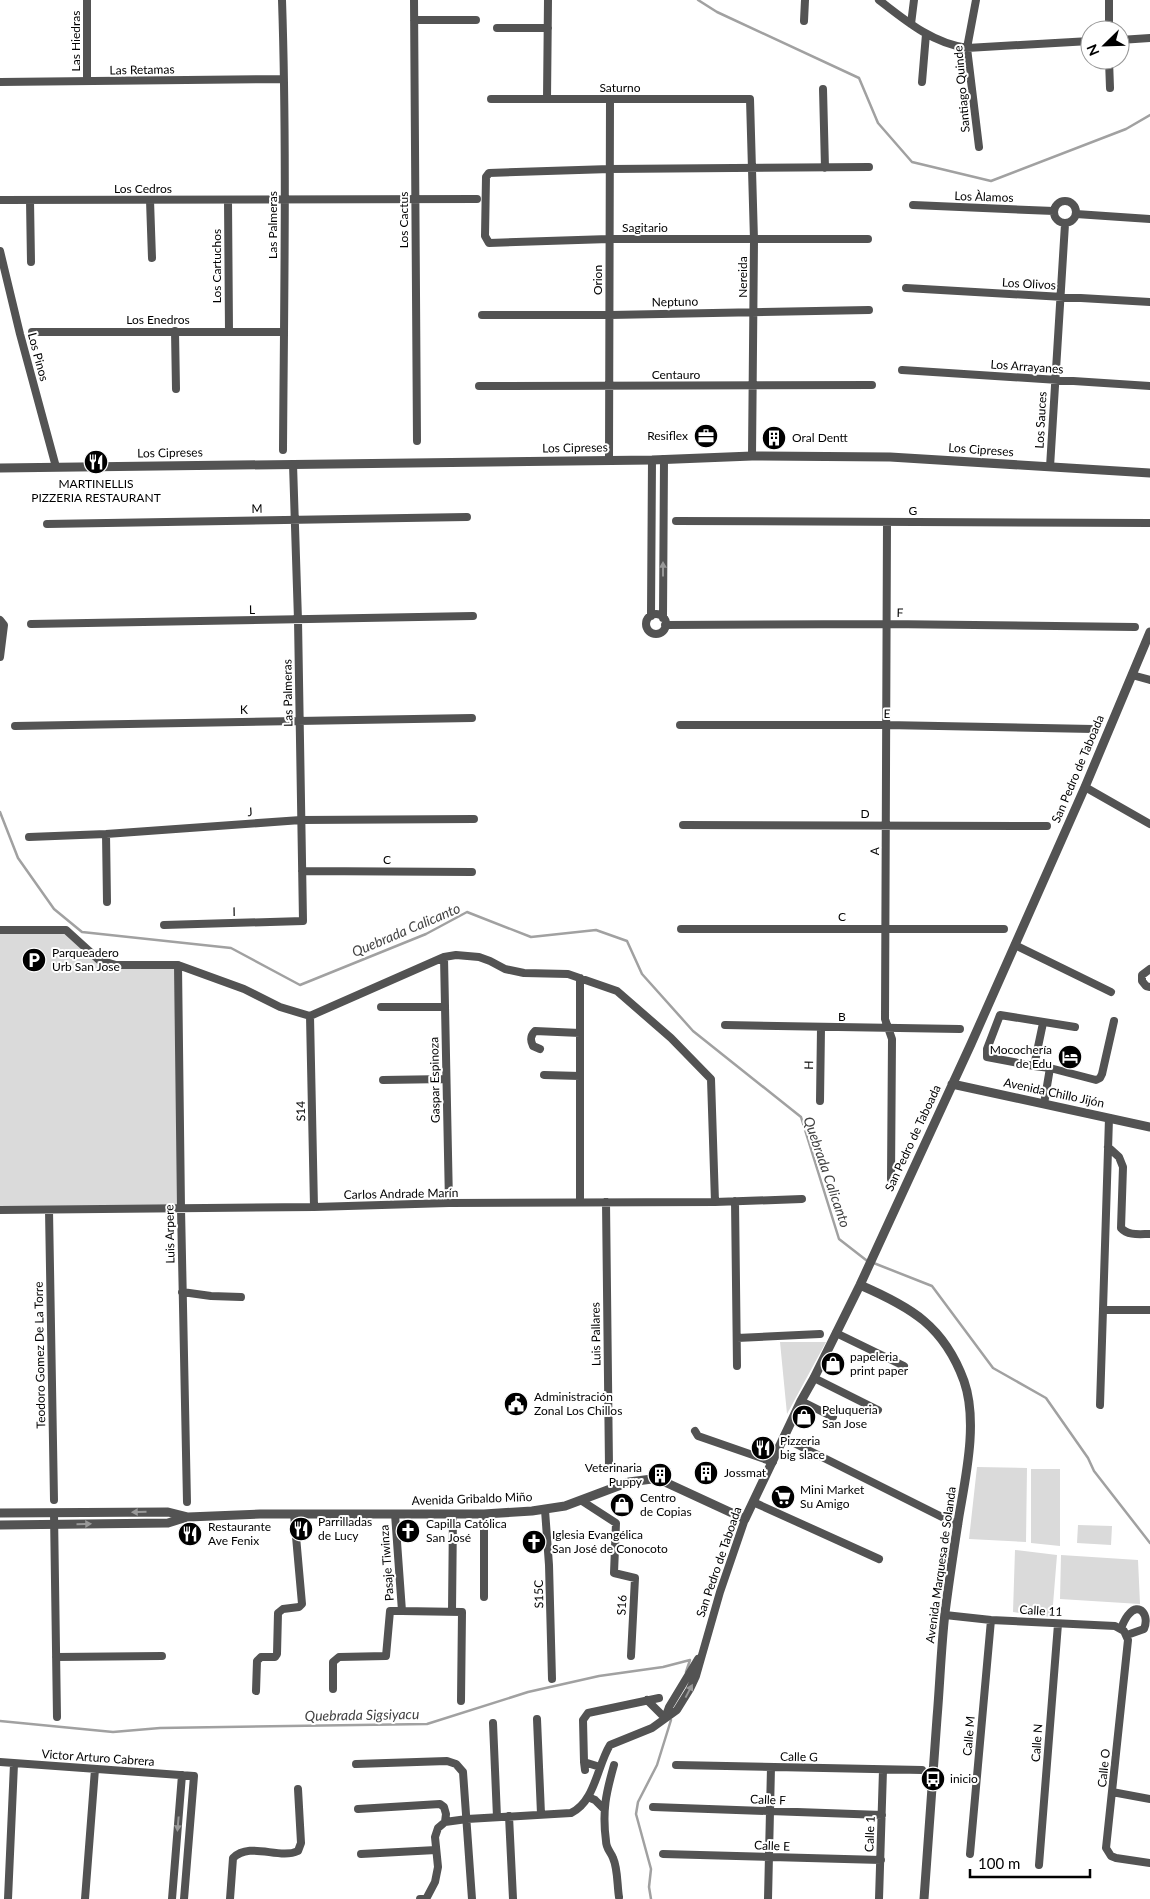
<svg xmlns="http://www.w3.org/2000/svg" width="1150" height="1899" font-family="Lato,sans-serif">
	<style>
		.green { fill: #dadada }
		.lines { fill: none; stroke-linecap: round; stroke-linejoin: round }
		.stream { stroke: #a1a1a1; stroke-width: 2.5 }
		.minor { stroke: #535353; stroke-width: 8 }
		.tertiary { stroke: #535353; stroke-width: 9 }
		.oneway { fill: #989898 }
		.labels { text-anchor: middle; stroke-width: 4; stroke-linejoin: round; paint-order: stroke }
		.street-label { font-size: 12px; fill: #000; stroke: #fff }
		.poi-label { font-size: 12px; fill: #000; stroke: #fff; text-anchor: start }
		.water-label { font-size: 14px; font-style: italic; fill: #424242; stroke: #fff }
	</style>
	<rect width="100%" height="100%" fill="#fff"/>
	<!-- green -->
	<path class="green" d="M0,930H66L99,960L116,965H178L181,1208L0,1210Z
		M780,1342H826L787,1414Z
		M977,1467L1027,1468L1026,1542L969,1539Z
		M1031,1469H1060V1546L1031,1543Z
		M1078,1525L1112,1526L1111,1545L1077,1543Z
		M1015,1550L1057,1555L1052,1617L1013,1612Z
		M1061,1555L1138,1560L1140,1604L1060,1599Z"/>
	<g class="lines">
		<!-- stream -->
		<path class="stream" d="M698,0L717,12L859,78L878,123L912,162L991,181L1126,129L1150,115
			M0,812L18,858L54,909L82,932L231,948L300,985L426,934L467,912L531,937L596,930L627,941L642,974L693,1031L801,1117L839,1239L866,1260L932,1286L993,1368L1046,1398L1088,1458L1094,1471L1150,1543
			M0,1721L113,1732L160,1728L427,1724L528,1692L599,1676L663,1667L690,1660L686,1672
			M651,1899L649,1887L651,1869L636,1814L638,1802L657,1765L671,1720"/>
		<!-- minor -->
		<path class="minor" d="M87,0V81
			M282,0C287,150 284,300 283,450
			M414,0L417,441
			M879,0C906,21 932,43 967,48L1090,41
			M976,0L967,48L979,147
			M1109,0V30
			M414,20H476
			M804,21L805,0
			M911,24L914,0
			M497,28H548
			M1120,40L1150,38
			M1109,60L1110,88
			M0,82L284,79
			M922,82L926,34
			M823,89L825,168
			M491,99H750L754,240L752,456
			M547,99L548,0
			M0,200L477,199
			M30,200L31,262
			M150,200L152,258
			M228,200L229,331
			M1054 212a11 11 0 1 1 22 0a11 11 0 1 1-22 0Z
			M913,205L1054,211
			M1076,214L1150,219
			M868,239H609L489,243L485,236L486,177L489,173L610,169L869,167
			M0,251L20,334L56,467
			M906,288L1150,302
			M482,315H610L869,310
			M175,331L176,389
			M32,332H284
			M902,370L1150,386
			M479,386L872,385
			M609,460L610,99
			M1050,467L1065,224
			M676,521L1150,523
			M887,522L885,1019L892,1039L891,1179
			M47,524L467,517
			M646 624a10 10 0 1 1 20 0a10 10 0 1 1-20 0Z
			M651,616L652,460
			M663,618L664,459
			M0,620L4,625L0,657
			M31,624L473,616
			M665,625L886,624L1135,627
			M1132,675L1150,680
			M680,725H886L1093,729
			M15,726L472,718
			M1085,787L1150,824
			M683,825L1047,826
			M106,834L107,902
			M29,837L106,834L301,820L474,819
			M302,871L472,872
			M164,925L303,921L298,620L293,464
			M681,929H1004
			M0,930H66L99,960L116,965H178L244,989L280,1007L310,1016L444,957L456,955L479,957L490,961L505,969L524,973L568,974L617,991L671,1038L711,1079L715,1202
			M1015,945L1111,992
			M444,957L449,1203
			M178,965L181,1208L187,1502
			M1150,969L1142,975V981L1146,986L1150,987
			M381,1007H444
			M310,1016L314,1207
			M1043,1023L1034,1066L1050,1068L1044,1104
			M725,1025L960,1029
			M540,1049L533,1046C530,1040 530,1036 535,1031L580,1033
			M1034,1066L987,1057V1049L1000,1015L1075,1027
			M1050,1068L1096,1080L1100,1078L1102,1074L1114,1021
			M544,1075L580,1076
			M383,1080L446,1079
			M820,1101L821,1028
			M1108,1147L1119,1157L1123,1167L1121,1228C1128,1236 1140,1234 1150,1234
			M735,1201L737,1366
			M580,1202V978
			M606,1202L609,1466
			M0,1210L314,1207L449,1203L715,1202L802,1199
			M49,1210L54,1500
			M182,1292L211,1296L241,1297
			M1103,1310H1150
			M836,1333L904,1366
			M737,1338L820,1334
			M814,1378L878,1410
			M801,1401L833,1417
			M1100,1405L1109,1118
			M695,1431L698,1436L773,1462
			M784,1438L958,1525
			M582,1501L616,1523L614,1573L635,1578L631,1656
			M753,1502L879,1559
			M545,1510L549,1565L552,1679
			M54,1513L57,1717
			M395,1514L402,1611L462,1612L461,1701
			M484,1514V1597
			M452,1612L453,1514
			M945,1615L991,1620L1115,1626L1124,1631L1128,1640L1106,1848L1111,1856L1116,1858L1150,1863
			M1121,1628C1123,1624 1125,1618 1129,1614C1139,1602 1150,1615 1144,1629L1127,1635
			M56,1657L162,1656
			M333,1689V1662L339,1657L386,1656L390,1611H402
			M256,1691L257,1661L261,1657H275L277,1654L278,1613L283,1609L299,1607L302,1604L294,1514
			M647,1700L665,1718
			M665,1718L669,1707L698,1659
			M537,1719L541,1814
			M493,1723L497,1817
			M0,1762L194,1776L184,1899
			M584,1762L583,1720L588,1713L659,1698
			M356,1764L447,1761L456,1764L463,1772L472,1899
			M614,1765C606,1793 602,1811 606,1841C606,1849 611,1852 613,1858C618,1869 617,1885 619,1897
			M676,1765L922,1770
			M585,1770L584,1762L600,1767
			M1112,1792L1150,1799
			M588,1797L595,1800L604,1809
			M653,1807L882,1815
			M358,1809L440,1804L444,1807L446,1814L445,1822
			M509,1816L513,1899
			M361,1854L436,1850
			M663,1854L881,1860
			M970,1854L991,1620
			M1039,1865L1058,1624
			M8,1899L14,1764
			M85,1899L95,1769
			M172,1899L182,1775
			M230,1899L233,1858C250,1841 279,1860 298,1851L301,1843L298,1789
			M420,1899H426L435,1882L438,1867L435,1837L438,1828L445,1822L467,1819L571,1813C595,1802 597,1766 610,1745L652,1728L677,1710L690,1689L696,1676L720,1592L745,1519
			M768,1899L771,1767
			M879,1899L883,1770"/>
		<!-- tertiary -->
		<path class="tertiary" d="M0,468L652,460L752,456L890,457L1150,473
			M952,1084L1150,1127
			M860,1285C911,1307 944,1326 964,1381C978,1421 966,1475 959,1516C954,1548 949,1581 945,1613C941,1648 940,1683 937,1718C933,1779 928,1839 924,1899
			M0,1513L168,1512L188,1517L260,1514H484L532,1511L565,1506L629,1482L652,1479L667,1483L745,1519L801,1401L814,1378L860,1285L971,1044L1085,787L1150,632
			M0,1525L168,1523L187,1517"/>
	</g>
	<!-- one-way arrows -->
	<defs><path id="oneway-solid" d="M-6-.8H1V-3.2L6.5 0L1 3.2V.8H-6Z" transform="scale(1.25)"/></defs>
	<g class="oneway">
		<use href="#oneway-solid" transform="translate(663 569) rotate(-90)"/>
		<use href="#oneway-solid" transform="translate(139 1512) rotate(179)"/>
		<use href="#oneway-solid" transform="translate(84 1524) rotate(-1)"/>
		<use href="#oneway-solid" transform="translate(689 1691) rotate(-62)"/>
		<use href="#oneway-solid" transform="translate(178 1824) rotate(95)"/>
	</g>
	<!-- icons -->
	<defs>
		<g id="office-disc" transform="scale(1.25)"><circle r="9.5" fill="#000" stroke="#fff"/><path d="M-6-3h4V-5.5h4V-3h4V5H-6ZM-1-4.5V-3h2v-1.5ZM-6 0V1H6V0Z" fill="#fff"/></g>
		<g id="building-disc" transform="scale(1.25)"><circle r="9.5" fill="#000" stroke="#fff"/><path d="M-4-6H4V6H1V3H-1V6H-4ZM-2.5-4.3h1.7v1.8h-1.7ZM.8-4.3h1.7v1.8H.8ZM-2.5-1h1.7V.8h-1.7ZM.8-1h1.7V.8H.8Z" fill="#fff"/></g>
		<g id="restaurant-disc" transform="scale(1.25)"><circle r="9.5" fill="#000" stroke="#fff"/><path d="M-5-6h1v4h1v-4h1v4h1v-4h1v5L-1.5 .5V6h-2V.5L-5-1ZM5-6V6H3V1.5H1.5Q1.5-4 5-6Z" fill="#fff"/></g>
		<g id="parking-disc" transform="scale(1.25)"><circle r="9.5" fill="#000" stroke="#fff"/><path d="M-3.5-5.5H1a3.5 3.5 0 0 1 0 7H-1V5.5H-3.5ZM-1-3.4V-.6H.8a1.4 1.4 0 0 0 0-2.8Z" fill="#fff"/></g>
		<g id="hotel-disc" transform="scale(1.25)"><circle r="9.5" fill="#000" stroke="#fff"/><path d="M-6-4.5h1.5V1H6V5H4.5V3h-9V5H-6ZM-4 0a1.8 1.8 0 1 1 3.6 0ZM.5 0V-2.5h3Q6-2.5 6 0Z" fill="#fff"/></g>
		<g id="shop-disc" transform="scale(1.25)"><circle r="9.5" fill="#000" stroke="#fff"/><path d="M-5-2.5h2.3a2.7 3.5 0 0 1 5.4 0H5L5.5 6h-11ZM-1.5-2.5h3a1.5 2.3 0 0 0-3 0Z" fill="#fff"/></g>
		<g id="civic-disc" transform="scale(1.25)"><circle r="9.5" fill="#000" stroke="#fff"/><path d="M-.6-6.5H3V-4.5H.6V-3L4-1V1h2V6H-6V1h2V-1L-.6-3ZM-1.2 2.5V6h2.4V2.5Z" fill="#fff"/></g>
		<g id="supermarket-disc" transform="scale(1.25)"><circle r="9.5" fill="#000" stroke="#fff"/><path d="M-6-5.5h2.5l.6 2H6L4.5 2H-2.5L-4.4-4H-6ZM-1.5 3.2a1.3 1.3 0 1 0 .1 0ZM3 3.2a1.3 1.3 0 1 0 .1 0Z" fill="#fff"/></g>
		<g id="church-disc" transform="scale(1.25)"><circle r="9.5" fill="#000" stroke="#fff"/><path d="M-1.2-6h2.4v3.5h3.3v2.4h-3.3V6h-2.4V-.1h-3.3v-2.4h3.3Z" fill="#fff"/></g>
		<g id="bus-disc" transform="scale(1.25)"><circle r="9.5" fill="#000" stroke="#fff"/><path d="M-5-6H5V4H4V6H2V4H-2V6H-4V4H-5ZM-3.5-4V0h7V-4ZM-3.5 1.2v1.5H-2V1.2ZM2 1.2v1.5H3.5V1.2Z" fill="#fff"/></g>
	</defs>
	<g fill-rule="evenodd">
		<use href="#office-disc" x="706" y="436"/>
		<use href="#building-disc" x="774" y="438"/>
		<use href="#restaurant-disc" x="96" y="462"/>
		<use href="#parking-disc" x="34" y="960"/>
		<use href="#hotel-disc" x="1070" y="1057"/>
		<use href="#shop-disc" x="833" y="1364"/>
		<use href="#civic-disc" x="516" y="1404"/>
		<use href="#shop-disc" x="804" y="1417"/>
		<use href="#restaurant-disc" x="763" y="1448"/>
		<use href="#building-disc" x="706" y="1473"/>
		<use href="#building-disc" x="660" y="1475"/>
		<use href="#supermarket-disc" x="783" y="1497"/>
		<use href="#shop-disc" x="622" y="1505"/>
		<use href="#restaurant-disc" x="301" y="1529"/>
		<use href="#church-disc" x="408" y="1531"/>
		<use href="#restaurant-disc" x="190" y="1534"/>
		<use href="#church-disc" x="534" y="1542"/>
		<use href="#bus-disc" x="933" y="1779"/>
	</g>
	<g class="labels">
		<!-- street labels -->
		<g class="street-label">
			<text transform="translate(76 41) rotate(-90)" y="4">Las Hiedras</text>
			<text transform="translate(142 70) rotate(-1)" y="4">Las Retamas</text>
			<text x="620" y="92">Saturno</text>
			<text transform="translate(962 89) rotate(-95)" y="4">Santiago Quinde</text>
			<text x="143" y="193">Los Cedros</text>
			<text transform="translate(984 197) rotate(2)" y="4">Los Àlamos</text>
			<text transform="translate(404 220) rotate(-90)" y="4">Los Cactus</text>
			<text transform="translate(273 225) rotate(-90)" y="4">Las Palmeras</text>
			<text x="645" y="232">Sagitario</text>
			<text transform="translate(217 266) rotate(-90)" y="4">Los Cartuchos</text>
			<text transform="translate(743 277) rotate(-90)" y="4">Nereida</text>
			<text transform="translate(598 280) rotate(-90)" y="4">Orion</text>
			<text transform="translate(1029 284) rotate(3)" y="4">Los Olivos</text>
			<text transform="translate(675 302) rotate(-1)" y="4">Neptuno</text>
			<text x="158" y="324">Los Enedros</text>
			<text transform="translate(38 357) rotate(75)" y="4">Los Pinos</text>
			<text transform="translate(1027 367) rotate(4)" y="4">Los Arrayanes</text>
			<text x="676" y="379">Centauro</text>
			<text transform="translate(1041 420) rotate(-87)" y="4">Los Sauces</text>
			<text transform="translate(575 448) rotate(-1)" y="4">Los Cipreses</text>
			<text transform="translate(981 450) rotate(4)" y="4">Los Cipreses</text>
			<text transform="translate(170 453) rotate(-1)" y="4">Los Cipreses</text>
			<text transform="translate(257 509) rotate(-1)" y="4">M</text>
			<text x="913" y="515">G</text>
			<text transform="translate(252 610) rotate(-1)" y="4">L</text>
			<text transform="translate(900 613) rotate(1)" y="4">F</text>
			<text transform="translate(288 693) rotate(-91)" y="4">Las Palmeras</text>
			<text transform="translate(244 710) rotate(-1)" y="4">K</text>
			<text transform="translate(887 714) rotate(1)" y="4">E</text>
			<text transform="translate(1078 769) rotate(-67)" y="4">San Pedro de Taboada</text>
			<text transform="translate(250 812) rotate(-4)" y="4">J</text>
			<text x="865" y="818">D</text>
			<text transform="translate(875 851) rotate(-89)" y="4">A</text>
			<text x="387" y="864">C</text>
			<text transform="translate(234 912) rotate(-1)" y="4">I</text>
			<text x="842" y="921">C</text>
			<text x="842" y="1021">B</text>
			<text transform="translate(809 1065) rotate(-89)" y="4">H</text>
			<text transform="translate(435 1080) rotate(-91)" y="4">Gaspar Espinoza</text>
			<text transform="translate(1054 1093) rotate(12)" y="4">Avenida Chillo Jijón</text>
			<text transform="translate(301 1111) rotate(-91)" y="4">S14</text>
			<text transform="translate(913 1138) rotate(-65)" y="4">San Pedro de Taboada</text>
			<text transform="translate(401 1194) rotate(-1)" y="4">Carlos Andrade Marín</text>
			<text transform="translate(170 1234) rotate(-91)" y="4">Luis Arpere</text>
			<text transform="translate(596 1334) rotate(-91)" y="4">Luis Pallares</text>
			<text transform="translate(40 1355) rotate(-91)" y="4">Teodoro Gomez De La Torre</text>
			<text transform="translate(472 1499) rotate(-2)" y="4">Avenida Gribaldo Miño</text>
			<text transform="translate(719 1562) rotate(-71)" y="4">San Pedro de Taboada</text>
			<text transform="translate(387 1563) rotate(-94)" y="4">Pasaje Tiwinza</text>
			<text transform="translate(941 1565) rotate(-82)" y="4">Avenida Marquesa de Solanda</text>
			<text transform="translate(539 1594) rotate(-91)" y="4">S15C</text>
			<text transform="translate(622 1605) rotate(-87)" y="4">S16</text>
			<text transform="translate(1041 1611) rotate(3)" y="4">Calle 11</text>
			<text transform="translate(969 1736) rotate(-85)" y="4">Calle M</text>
			<text transform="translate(1037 1743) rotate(-86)" y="4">Calle N</text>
			<text transform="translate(799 1757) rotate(1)" y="4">Calle G</text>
			<text transform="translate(98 1758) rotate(4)" y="4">Victor Arturo Cabrera</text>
			<text transform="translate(1104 1768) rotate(-84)" y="4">Calle O</text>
			<text transform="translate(768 1800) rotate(2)" y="4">Calle F</text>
			<text transform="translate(870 1834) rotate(-88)" y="4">Calle 1</text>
			<text transform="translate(772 1846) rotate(2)" y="4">Calle E</text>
		</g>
		<!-- poi labels -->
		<g class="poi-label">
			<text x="688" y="440" text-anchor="end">Resiflex</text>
			<text x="792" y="442">Oral Dentt</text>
			<text x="96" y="488" text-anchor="middle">MARTINELLIS<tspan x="96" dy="14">PIZZERIA RESTAURANT</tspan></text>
			<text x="52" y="957">Parqueadero<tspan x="52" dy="14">Urb San Jose</tspan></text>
			<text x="1052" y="1054" text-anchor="end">Mocochería<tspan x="1052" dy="14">de Edu</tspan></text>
			<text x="850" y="1361">papeleria<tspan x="850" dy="14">print paper</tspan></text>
			<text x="534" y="1401">Administración<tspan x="534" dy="14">Zonal Los Chillos</tspan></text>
			<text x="822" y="1414">Peluqueria<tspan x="822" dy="14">San Jose</tspan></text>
			<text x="780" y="1445">Pizzeria<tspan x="780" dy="14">big slace</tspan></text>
			<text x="642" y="1472" text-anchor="end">Veterinaria<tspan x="642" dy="14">Puppy</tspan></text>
			<text x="724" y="1477">Jossmat</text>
			<text x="800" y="1494">Mini Market<tspan x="800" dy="14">Su Amigo</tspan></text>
			<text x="640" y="1502">Centro<tspan x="640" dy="14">de Copias</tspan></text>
			<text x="318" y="1526">Parrilladas<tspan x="318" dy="14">de Lucy</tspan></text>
			<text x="426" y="1528">Capilla Católica<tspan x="426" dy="14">San José</tspan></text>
			<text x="208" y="1531">Restaurante<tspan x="208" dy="14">Ave Fenix</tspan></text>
			<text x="552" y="1539">Iglesia Evangélica<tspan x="552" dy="14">San José de Conocoto</tspan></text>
			<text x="950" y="1783">inicio</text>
		</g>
		<!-- water labels -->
		<g class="water-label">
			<text transform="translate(406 930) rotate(-23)" y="5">Quebrada Calicanto</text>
			<text transform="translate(827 1172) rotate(71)" y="5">Quebrada Calicanto</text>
			<text transform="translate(362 1715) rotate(-1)" y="5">Quebrada Sigsiyacu</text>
		</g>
	</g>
	<!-- north arrow -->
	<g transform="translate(1105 45) rotate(247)"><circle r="24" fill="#ffffff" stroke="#999999"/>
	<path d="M0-4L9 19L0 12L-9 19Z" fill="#000000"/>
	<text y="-8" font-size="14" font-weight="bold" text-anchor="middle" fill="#000000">N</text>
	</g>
	<!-- scale -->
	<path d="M970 1869v8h120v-8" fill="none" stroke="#000000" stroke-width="2.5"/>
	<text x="978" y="1869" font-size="15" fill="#000000" stroke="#ffffff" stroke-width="4" paint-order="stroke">100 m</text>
</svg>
